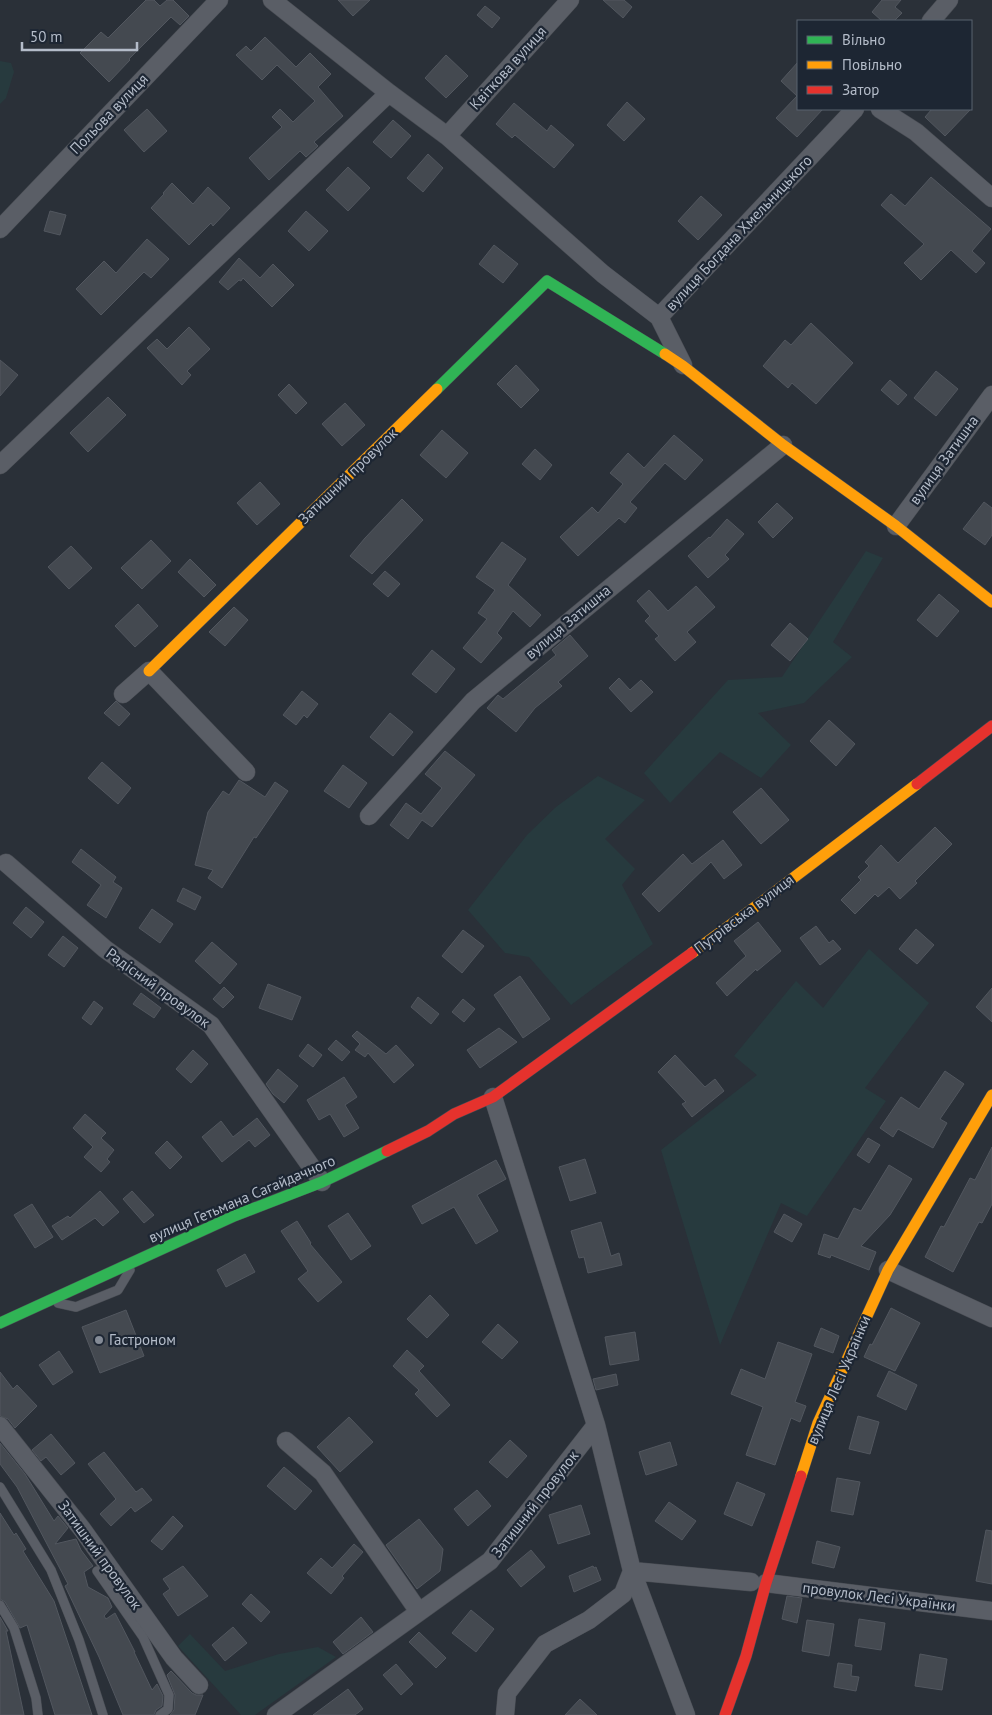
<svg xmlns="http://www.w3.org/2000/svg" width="992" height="1715" font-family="'PT Sans',sans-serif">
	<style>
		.green { fill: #273a3e }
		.building { fill: #444950; stroke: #52575f }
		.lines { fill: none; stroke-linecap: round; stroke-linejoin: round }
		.lane-casing { stroke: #484c53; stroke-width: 10 }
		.street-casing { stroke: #484c53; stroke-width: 19 }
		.fast-casing { stroke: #484c53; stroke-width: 12 }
		.slow-casing { stroke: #484c53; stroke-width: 12 }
		.jam-casing { stroke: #484c53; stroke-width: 12 }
		.lane { stroke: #5a5e66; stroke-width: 9 }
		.street { stroke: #5a5e66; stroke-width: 18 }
		.fast { stroke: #30b455; stroke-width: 11 }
		.slow { stroke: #ff9f0a; stroke-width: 11 }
		.jam { stroke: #e5322d; stroke-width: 11 }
		.poi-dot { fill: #848b96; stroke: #1d2633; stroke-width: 2 }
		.labels { text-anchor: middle; stroke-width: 4.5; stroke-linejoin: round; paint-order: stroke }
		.street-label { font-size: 15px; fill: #b4bcc9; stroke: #1d2633 }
		.poi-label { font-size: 15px; fill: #b4bcc9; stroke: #1d2633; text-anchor: start }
	</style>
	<rect width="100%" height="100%" fill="#2a3038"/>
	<!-- green -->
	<path class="green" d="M0,61L11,63L14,72L6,98L0,104Z
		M866,551L883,558L833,642L852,657L804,703L758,713L791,745L761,778L720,752L670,803L644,773L728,680L782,677Z
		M598,776L645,800L605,839L635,869L622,885L653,944L571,1005L529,957L505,953L468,910L527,835L556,807Z
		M869,949L929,1003L865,1088L886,1101L807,1216L781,1203L720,1345L661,1150L757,1075L734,1056L796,981L823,1008Z
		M190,1634L225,1671L279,1654L318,1647L336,1657L255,1715H241L178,1646Z"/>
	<!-- building -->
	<path class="building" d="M146,0H154L160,6L167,0H173L189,16L180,25L171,17L129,59L130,60L109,82L80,53L101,32L108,38Z
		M338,0H370L353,16Z
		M603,0H624L632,7L623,18Z
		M882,0H901L895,7L902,13L894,21H882L872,12Z
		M485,6L500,18L492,28L477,15Z
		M265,37L296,67L310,53L331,74L318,87L343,116L314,142L318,146L306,157L300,151L269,180L249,158L282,127L272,117L280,109L293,122L315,101L277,65L262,80L236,55L246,46L251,51Z
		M446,55L468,76L446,98L425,78Z
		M798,62V109H823L797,137L776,118L797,96L781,81Z
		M627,102L645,119L624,141L607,125Z
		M514,103L547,131L551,125L574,145L554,168L515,135L512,138L496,124Z
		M147,109L167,131L144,152L124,130Z
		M932,109H971L945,136L925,117Z
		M393,120L411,136L391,158L373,142Z
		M428,154L443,168L423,192L407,178Z
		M348,167L370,188L348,211L326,190Z
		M931,177L991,229L972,251L985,263L976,273L951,250L921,280L904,263L924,244L881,205L891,194L905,206Z
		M172,183L193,204L208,187L230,208L213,226L211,223L189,245L151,208L164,194L163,193Z
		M701,196L722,215L698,240L678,221Z
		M50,211L66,215L60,235L44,231Z
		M306,211L328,231L309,251L288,231Z
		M147,239L169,259L151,278L144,272L101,315L76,289L104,261L116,273Z
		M494,245L518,264L503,283L479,264Z
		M239,258L260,278L273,264L294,285L272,307L243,278L241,281L239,280L228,290L219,282Z
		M811,323L853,363L816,404L792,383L788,388L763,366L785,340L791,345Z
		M189,327L210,349L187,371L191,375L182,385L147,348L157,339L167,349Z
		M0,360L18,375L0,396Z
		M516,365L539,390L521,408L497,384Z
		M936,371L958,389L936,416L914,398Z
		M890,380L907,395L898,405L881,390Z
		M289,384L307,403L296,414L278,395Z
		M108,397L126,415L88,452L70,433Z
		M345,403L365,425L342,446L322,424Z
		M442,430L468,453L446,478L420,455Z
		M674,435L703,460L685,480L665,463L630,502L637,508L625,523L619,518L578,556L560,537L592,507L598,513L623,484L610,473L628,453L644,468Z
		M535,449L552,465L540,480L522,464Z
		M260,482L280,504L257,525L237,503Z
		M402,499L423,520L372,574L350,556L365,538Z
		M984,502L992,508V535L985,545L963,529Z
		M777,503L793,518L773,538L758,522Z
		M727,519L744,534L725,555L729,559L708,578L688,556L709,537L710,538Z
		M151,540L171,561L142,589L121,568Z
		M502,542L526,559L508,585L541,615L530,627L513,611L497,633L502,638L481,663L463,648L487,619L478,613L495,590L476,577Z
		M71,546L92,568L69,589L48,567Z
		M190,559L216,585L204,597L178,572Z
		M385,571L400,584L388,597L373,584Z
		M696,586L715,607L687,632L696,642L675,661L655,639L659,636L645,621L650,616L637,601L649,590L668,611Z
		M939,594L959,611L937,637L917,620Z
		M138,604L158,626L135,647L115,626Z
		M234,607L248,620L225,646L209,632Z
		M790,623L808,639L790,661L771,645Z
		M570,635L588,656L558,682L562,686L535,708L516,732L487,708L498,695L503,699L556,655L552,650Z
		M432,650L455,669L436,693L412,674Z
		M619,678L630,690L641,680L653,692L631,712L609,688Z
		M302,691L318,704L307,718L304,715L296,725L283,715Z
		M116,701L130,714L119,726L104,713Z
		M390,713L413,732L393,756L370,737Z
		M829,720L855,744L836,766L810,741Z
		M445,751L475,775L432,827L422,820L408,839L390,825L406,803L421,814L442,788L425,774Z
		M102,762L131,788L118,804L88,778Z
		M343,765L367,783L349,808L324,791Z
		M239,780L265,797L275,782L288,791L256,838L254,837L222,888L208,878L213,870L195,865L208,812L223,791L229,795Z
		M761,788L789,820L761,844L733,812Z
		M935,827L952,844L915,881L917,883L900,899L889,887L878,897L875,894L855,914L841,900L861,880L858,877L869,866L865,862L881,845L898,863Z
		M723,840L742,865L724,879L711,862L659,912L642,894L683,854L692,864Z
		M81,849L116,877L113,882L122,888L106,918L87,905L101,885L72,862Z
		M183,888L201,897L195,910L177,901Z
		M26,907L44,922L31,938L13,923Z
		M152,909L173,924L160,943L139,928Z
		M758,922L781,951L757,971L756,969L727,996L716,983L746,956L734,941Z
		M816,926L829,943L833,940L841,949L820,965L800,938Z
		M916,929L934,945L917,964L899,949Z
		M463,930L484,946L462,973L442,956Z
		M63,936L78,948L64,967L48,955Z
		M212,942L237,964L220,984L195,961Z
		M520,976L550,1019L523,1038L494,995Z
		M268,984L301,997L292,1020L259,1008Z
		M224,987L234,997L223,1008L213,999Z
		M992,988V1022L976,1007Z
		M141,993L161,1008L154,1018L133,1004Z
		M418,997L439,1014L431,1024L411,1007Z
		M463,999L475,1009L464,1022L452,1012Z
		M94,1001L103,1008L91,1025L82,1018Z
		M499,1028L517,1042L480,1068L467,1050Z
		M357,1031L386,1054L396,1045L414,1065L394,1083L368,1053L365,1057L355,1050L360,1044L352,1036Z
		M336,1040L350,1052L342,1061L328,1049Z
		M308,1044L322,1055L313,1067L299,1056Z
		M193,1050L208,1064L191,1083L176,1069Z
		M675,1055L705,1087L715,1079L724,1091L692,1117L682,1104L686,1102L658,1072Z
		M278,1069L298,1086L284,1103L273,1094L266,1084Z
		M945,1071L964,1084L940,1119L947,1123L933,1148L898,1129L893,1137L880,1128L901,1097L919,1109Z
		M344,1077L357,1097L345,1105L359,1128L344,1137L330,1114L319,1120L307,1100Z
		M85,1114L106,1133L101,1138L114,1150L107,1159L110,1162L101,1172L84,1157L93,1147L73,1128Z
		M257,1118L270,1135L255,1147L249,1140L222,1162L202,1137L221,1121L233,1137Z
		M868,1138L880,1145L869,1163L857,1155Z
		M167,1141L182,1157L170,1169L155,1153Z
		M992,1147V1204L982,1223L979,1222L953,1272L925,1257L941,1226L944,1227L970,1178L975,1180Z
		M585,1159L596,1193L570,1201L559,1167Z
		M496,1160L506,1179L477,1195L498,1231L476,1244L454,1207L422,1224L412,1206Z
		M889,1165L912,1179L890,1215L861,1246L876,1252L869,1270L831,1255L830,1258L818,1254L824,1234L838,1239L854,1208L861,1211Z
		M100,1191L119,1212L103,1226L95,1218L62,1240L52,1226L68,1216L70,1218Z
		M132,1191L154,1215L144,1223L123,1199Z
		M32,1204L53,1237L35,1248L14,1215Z
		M348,1213L371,1246L351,1260L328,1226Z
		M784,1214L802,1224L792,1242L774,1232Z
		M297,1221L311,1243L310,1244L342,1282L318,1302L298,1279L308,1271L281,1231Z
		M601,1222L611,1256L619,1253L622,1265L588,1273L584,1257L579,1258L571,1231Z
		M245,1254L255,1272L226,1287L217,1270Z
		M430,1295L449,1315L427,1338L407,1319Z
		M891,1308L920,1323L895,1371L864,1357L870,1344L872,1345Z
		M126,1310L144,1356L100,1373L82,1327Z
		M498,1324L518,1342L502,1359L482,1342Z
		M821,1328L839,1336L833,1353L814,1346Z
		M635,1332L639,1360L610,1365L605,1337Z
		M778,1342L812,1354L795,1402L806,1406L800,1422L791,1418L775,1465L746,1455L763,1407L731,1394L741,1369L765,1379Z
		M407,1350L424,1366L419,1371L450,1405L437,1417L415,1394L419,1390L393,1366Z
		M59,1351L73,1372L53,1385L39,1365Z
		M889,1371L917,1385L906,1410L877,1396Z
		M0,1372L13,1389L17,1385L37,1406L15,1428L8,1419L0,1416Z
		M616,1374L618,1385L596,1390L593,1379Z
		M858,1416L879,1422L870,1454L849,1449Z
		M349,1417L373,1442L340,1472L317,1447Z
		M51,1434L75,1463L61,1475L46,1457L41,1461L32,1450Z
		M510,1440L527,1456L507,1478L489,1462Z
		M670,1442L677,1465L646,1475L639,1452Z
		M0,1443L25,1474L54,1521L58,1516L68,1528L55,1544L76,1539L81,1550L93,1566L84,1572L88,1587L108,1598L112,1607L104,1616L106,1619L115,1613L135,1652H134L152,1690L157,1684L163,1696L162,1706L156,1710L154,1715H123L99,1657L65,1586L68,1584L17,1487L0,1464Z
		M104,1452L136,1492L142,1488L152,1500L135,1512L131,1507L111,1526L100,1514L116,1499L88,1464Z
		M284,1467L312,1491L295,1510L267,1486Z
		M837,1478L860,1482L853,1515L831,1511Z
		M737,1482L765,1494L752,1526L724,1514Z
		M477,1490L491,1506L468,1526L454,1509Z
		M669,1502L696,1521L682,1540L655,1521Z
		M581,1505L590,1534L558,1544L549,1515Z
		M0,1513L14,1535L16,1533L26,1549L23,1551L54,1601L92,1715H55L27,1625L20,1628L5,1602L0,1599Z
		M173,1516L183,1526L162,1550L151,1541Z
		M419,1519L443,1549L440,1571L417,1589L386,1545Z
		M986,1530L992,1531V1584L976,1581Z
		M817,1541L840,1547L834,1568L812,1563Z
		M354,1544L363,1552L342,1576L344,1578L331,1594L307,1573L321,1558L332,1568Z
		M531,1550L545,1567L521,1587L507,1570Z
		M183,1566L208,1596L178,1616L163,1594L170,1589L163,1579Z
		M593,1566L594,1568L596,1567L601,1580L574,1592L569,1576Z
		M251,1594L270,1612L261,1622L242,1604Z
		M787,1596L802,1598L797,1623L782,1619Z
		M471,1610L494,1629L476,1652L452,1633Z
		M0,1617L8,1631H6L24,1715H0Z
		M361,1617L373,1632L343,1654L333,1642Z
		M859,1619L885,1623L881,1650L855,1646Z
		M807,1620L834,1624L829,1656L802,1651Z
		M233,1627L247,1643L225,1661L212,1645Z
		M419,1632L446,1658L436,1668L409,1642Z
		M920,1654L947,1659L942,1690L915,1686Z
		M838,1663L852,1665L851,1676L859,1677L856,1691L834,1687Z
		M396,1664L413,1684L401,1695L383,1675Z
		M171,1671L192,1693L196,1695H203L195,1715H170L174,1710L175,1695L167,1675Z
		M348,1689L363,1709L355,1715H313Z
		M580,1699L597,1715H565Z"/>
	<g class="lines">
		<!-- lane casing -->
		<g class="lane-casing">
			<path id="lane" d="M58,1303L76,1307L118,1290L130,1270
				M0,1487L51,1570L79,1640L103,1715
				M97,1571L143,1637L169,1695L168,1709L160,1715
				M0,1605L14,1628L36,1698L38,1715"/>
		</g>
		<!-- street casing -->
		<g class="street-casing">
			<path id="street" d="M272,0L389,93L447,136L603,274L659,317
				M931,21L949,0
				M880,109L916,132L992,198
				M447,136L570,0
				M0,229L219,0
				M683,365L659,317L855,109
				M0,465L389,93
				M896,526L992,395
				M123,694L149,671L246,772
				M369,816L473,701L783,445
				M6,863L105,949L211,1025L322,1182
				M493,1097L596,1425L632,1571L686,1715
				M888,1270L992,1318
				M0,1426L82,1529L174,1658L199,1685
				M286,1441L323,1473L419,1612
				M632,1571L751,1582
				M766,1583L992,1611
				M276,1715L490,1561L596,1425
				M505,1715L507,1693L545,1644L589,1620L623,1594L632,1571"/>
		</g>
		<!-- fast casing -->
		<g class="fast-casing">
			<path id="fast" d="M437,389L547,281L665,354
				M0,1323L234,1216L322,1182L387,1151"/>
		</g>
		<!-- slow casing -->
		<g class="slow-casing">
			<path id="slow" d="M665,354L683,366L783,445L896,526L992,602
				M149,671L437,389
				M692,953L755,907L917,784
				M801,1476L818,1423L888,1270L992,1095"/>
		</g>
		<!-- jam casing -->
		<g class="jam-casing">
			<path id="jam" d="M917,784L992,726
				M387,1151L428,1131L454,1114L493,1097L692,953
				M725,1715L746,1656L766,1583L801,1476"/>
		</g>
		<!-- lane -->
		<use href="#lane" class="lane"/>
		<!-- street -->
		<use href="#street" class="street"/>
		<!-- fast -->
		<use href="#fast" class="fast"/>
		<!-- slow -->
		<use href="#slow" class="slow"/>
		<!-- jam -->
		<use href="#jam" class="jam"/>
	</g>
	<!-- markers -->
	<circle class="poi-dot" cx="99" cy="1340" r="5"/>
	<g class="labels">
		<!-- street labels -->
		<g class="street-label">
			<text transform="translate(508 68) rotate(-48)" y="5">Квіткова вулиця</text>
			<text transform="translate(109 114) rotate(-46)" y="5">Польова вулиця</text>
			<text transform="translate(739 233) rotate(-47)" y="5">вулиця Богдана Хмельницького</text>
			<text transform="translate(944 460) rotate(-54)" y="5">вулиця Затишна</text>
			<text transform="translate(348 476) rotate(-44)" y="5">Затишний провулок</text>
			<text transform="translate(568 622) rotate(-40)" y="5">вулиця Затишна</text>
			<text transform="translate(744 914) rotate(-37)" y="5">Путрівська вулиця</text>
			<text transform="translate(158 988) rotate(36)" y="5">Радісний провулок</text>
			<text transform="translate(242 1199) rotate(-23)" y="5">вулиця Гетьмана Сагайдачного</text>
			<text transform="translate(839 1380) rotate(-67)" y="5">вулиця Лесі Українки</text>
			<text transform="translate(535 1504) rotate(-52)" y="5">Затишний провулок</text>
			<text transform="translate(100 1555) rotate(54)" y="5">Затишний провулок</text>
			<text transform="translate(879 1597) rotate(7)" y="5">провулок Лесі Українки</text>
		</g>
		<!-- poi labels -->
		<g class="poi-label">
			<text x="109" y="1345">Гастроном</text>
		</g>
	</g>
	<!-- legend -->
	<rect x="797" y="20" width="175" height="90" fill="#1d2633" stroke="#59626f"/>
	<rect x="807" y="36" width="25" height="8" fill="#30b455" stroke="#59626f"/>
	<text x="842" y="45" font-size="15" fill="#b4bcc9">Вільно</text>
	<rect x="807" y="61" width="25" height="8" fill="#ff9f0a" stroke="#59626f"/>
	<text x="842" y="70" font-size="15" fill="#b4bcc9">Повільно</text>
	<rect x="807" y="86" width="25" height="8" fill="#e5322d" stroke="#59626f"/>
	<text x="842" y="95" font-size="15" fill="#b4bcc9">Затор</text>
	<!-- scale -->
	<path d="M22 42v8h115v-8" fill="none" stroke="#b4bcc9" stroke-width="2.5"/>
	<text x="30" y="42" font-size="15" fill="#b4bcc9" stroke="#1d2633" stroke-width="4" paint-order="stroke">50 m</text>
</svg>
